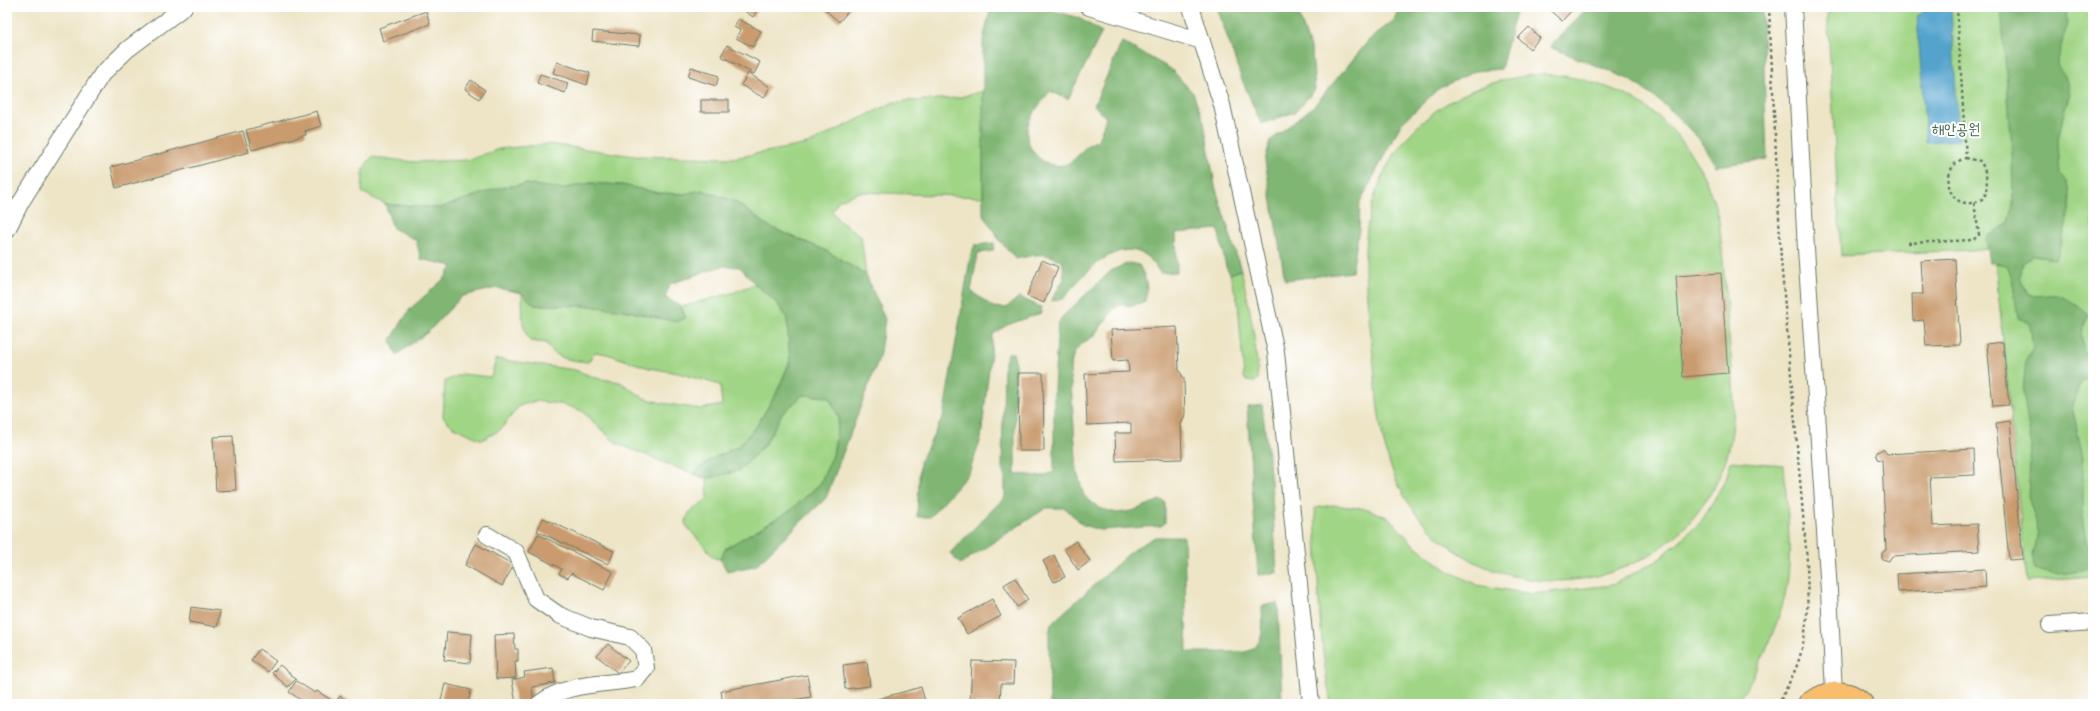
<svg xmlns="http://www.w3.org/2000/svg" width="2100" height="711" font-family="Mynerve,'Poor Story',sans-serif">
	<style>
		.green { fill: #a1d586; stroke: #60895d }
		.forest { fill: #80b673; stroke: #507a54 }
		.water { fill: #53a3cd; stroke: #397080 }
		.building { fill: #c99b6e }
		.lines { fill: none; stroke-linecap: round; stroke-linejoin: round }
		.minor-casing { stroke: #677867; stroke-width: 18 }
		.highway-casing { stroke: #677867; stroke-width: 24 }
		.path { stroke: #677867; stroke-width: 2.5; stroke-dasharray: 3 3; stroke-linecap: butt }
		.minor { stroke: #fff; stroke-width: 16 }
		.highway { stroke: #f9be6d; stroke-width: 22 }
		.labels { text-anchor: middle; stroke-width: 4; stroke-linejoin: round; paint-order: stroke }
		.park-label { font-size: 15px; fill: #406348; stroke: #fff }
	</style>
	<rect width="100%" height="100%" fill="#fff"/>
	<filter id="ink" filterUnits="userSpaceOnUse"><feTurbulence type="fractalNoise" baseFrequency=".025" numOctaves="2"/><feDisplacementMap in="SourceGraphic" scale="8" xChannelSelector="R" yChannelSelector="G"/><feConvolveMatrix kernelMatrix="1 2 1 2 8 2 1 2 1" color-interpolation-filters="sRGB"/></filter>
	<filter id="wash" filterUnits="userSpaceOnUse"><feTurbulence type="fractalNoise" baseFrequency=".012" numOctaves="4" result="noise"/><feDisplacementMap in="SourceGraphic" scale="16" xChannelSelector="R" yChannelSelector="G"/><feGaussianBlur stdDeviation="0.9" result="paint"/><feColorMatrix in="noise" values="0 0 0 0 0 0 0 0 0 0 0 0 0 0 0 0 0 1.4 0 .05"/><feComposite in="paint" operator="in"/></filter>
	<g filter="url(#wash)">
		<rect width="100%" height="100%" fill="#eee5c7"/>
		<!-- green -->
		<path class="green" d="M1827,7H2093V577L2027,582L1994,249L1841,256Z
			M1544,74C1635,80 1698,132 1719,221C1723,256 1726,292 1728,327C1732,370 1739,414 1727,456C1687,585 1520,624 1427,526C1380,476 1379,419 1373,356C1370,318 1362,275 1366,238C1376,140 1448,80 1544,74Z
			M984,91L983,197L859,192L838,201L832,211L839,221L861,236L866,275L825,250L770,227L734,201L702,190L685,194L658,193L622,185L590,183L562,189L526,184L498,188L440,208L385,204L362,192L363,169L372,157L415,162L468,160L499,149L549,144L635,156L733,158L808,144L894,102L956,98Z
			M1241,270C1250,306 1256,342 1258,379L1255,382L1246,381L1244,377L1238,303L1230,274Z
			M755,284L778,304L787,318L790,361L776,394L757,425L739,446L710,460L693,474L616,443L582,411L565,405L536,401L519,406L500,430L482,440L453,427L443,417L445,381L462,374L491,377L496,359L575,370L596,378L620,382L644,398L662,403L699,409L722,405L720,385L678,373L649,368L607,354L595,352L588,362C571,360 556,360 546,343L530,341C520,326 523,310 522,293L534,305L588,306L624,310L660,319L686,318L681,307L732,293Z
			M802,395L829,397L839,418L833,455L820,484L791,510L726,548L720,559L714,558L685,524L689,513L708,498L707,479L740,470L765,444L782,414Z
			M1731,461L1784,465C1786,502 1792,541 1788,578C1785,611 1756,679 1735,704H1331C1318,640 1318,573 1315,508L1332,505L1368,509L1389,518L1414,545L1447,570L1477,585L1532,594L1612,585L1657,561L1701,522L1726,479Z"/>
		<!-- forest -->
		<path class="forest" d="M991,7H1040L1079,18L1102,32L1068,99L1050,91C1042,102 1032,112 1028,125C1022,147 1042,169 1064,165C1075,162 1080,152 1087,146C1090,143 1095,142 1098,140L1106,118L1094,105L1122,42L1171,69L1193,93L1204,122L1215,186L1241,270L1230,274L1226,267L1218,229L1176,233L1177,272L1160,273C1131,221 1086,270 1063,299L1051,301L1064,279L1063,263C1047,250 1035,255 1016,259L1000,241L983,214V41Z
			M1217,7H1296L1312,53L1315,90L1295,112L1261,124L1241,77Z
			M1399,7H1517L1501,69L1475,71L1438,89L1401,124L1360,202L1359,229L1352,272L1285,280L1265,161L1270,141L1314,106L1370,39L1394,20Z
			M1588,7H1762L1767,159L1716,166L1699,139L1666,106L1631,80L1550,47Z
			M2001,7H2064L2068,24L2063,38L2057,65L2065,76L2070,93L2064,112L2058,141L2060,174C2062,177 2067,180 2068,184C2075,204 2062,239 2056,259L2032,256L2023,262L2020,278L2028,295C2040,297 2047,294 2056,295C2068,297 2080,308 2089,315L2081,332L2084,353H2093V380H2081L2072,405L2083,458V522L2091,569C2071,573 2054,577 2035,569L2032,555L2037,536L2036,521L2028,497L2031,443L2023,391L2026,359L2033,349L2030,323L2018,318L2013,283L2007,265L1990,262L1986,238L2009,223L2013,205L2012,148Z
			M590,183L622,185L658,193L685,194L701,190L734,201L770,227L825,250L866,275L885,319L879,358L826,498L755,566L727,571L720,559L726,548L791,510L820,484L833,455L839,418L829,397L803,395L782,414L765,444L740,470L707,479L693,474L710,460L739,446L757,425L776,394L790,362L787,318L778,304L755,284L740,267L722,266L670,284L665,297L681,307L686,318L676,322L624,310L588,306L534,305L522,293L497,288L462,296L428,332L396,355L391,340L410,309L445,278L453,266L421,259L416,240L393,228L385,204L440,208L498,188L526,184L562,189Z
			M994,243L993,251L978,253L971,291L993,307L1006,308L1019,297L1041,307V313L1007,325L993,334L981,439L969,473L930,517H917L920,462L943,417L971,254L975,245Z
			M1129,263L1139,265C1146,278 1149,287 1145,301L1132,306L1119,305L1114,309L1094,336L1081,344L1074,352L1070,369L1077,472L1084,496L1099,508L1117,513L1132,511L1160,500L1165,502V523L1161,526L1100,530L1083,525L1065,508H1046L960,564L950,553L1005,497V478L1002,467L1004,365L1008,353H1013L1015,361V474L1043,476L1054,472V388L1058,324L1062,317L1112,270Z
			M1262,405L1271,481L1277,573L1258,575L1247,407Z
			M1155,537H1184L1187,652H1245C1267,646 1262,625 1262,606L1278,603L1282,704H1050L1049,635L1051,624L1134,549Z"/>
		<!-- water -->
		<path class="water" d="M1937,7L1951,10L1959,140L1926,142L1917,16L1927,9Z"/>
		<g id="blocks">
			<!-- building -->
			<path class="building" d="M739,7H760L753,17Z
				M822,7H850L851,8L839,22Z
				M1546,7H1573L1574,8L1562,21Z
				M426,11L430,24L383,41L379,28Z
				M738,19L761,31L753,47L736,38L740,30L734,27Z
				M1529,27L1540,38L1530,49L1518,38Z
				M593,31L640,35L639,46L592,41Z
				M727,45L760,62L754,74L721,56Z
				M557,62L590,73L587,85L553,73Z
				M691,67L719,76L716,86L688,77Z
				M748,73L770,87L764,98L741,85Z
				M540,74L568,83L565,93L537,83Z
				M471,80L485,90L479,99L465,89Z
				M701,100H729V112H701Z
				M317,111L321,126L305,131L306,135L252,150L246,130Z
				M243,131L249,152L116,188L111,167Z
				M1955,259L1960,345L1926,346L1924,320L1913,321L1912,294H1923L1921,261Z
				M1042,260L1058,267L1044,303L1027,296Z
				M1721,273L1728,373L1683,377L1676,276Z
				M1177,327L1179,370L1184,379L1185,415L1181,424L1182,459L1116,461L1115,433H1131V423L1087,425L1085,374L1129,372L1128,360L1113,361L1111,330Z
				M2003,342L2009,405L1993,406L1987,344Z
				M1018,373H1043L1044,451H1019Z
				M2010,421L2023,559L2009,560L1996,423Z
				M233,436L236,490L216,491L213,437Z
				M1883,449L1887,454L1974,449L1975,475L1930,477L1933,526L1977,524L1979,551L1892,556L1889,561L1882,559V553L1886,550L1882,460L1877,459L1876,455L1877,452Z
				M543,518L614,551L608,564L537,531Z
				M538,534L613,572L604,590L571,573L568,578L559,574L562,569L529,552Z
				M1076,541L1090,561L1078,570L1064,549Z
				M476,544L514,565L502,586L465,565Z
				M1054,555L1065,577L1054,582L1043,561Z
				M1985,569L1986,587L1898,592L1897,574Z
				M1015,578L1028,600L1017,607L1004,585Z
				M992,599L1001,616L967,634L958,618Z
				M191,607L220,611L217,627L189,622Z
				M447,632L472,634L470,663L444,660Z
				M514,634L515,649H518V661H515L516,678L496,679L494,635Z
				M608,644L629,661L618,673L597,656Z
				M259,649L276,661L268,672L251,660Z
				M972,661L1014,662L1013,684H1001L1000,704H970Z
				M867,662L870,686L845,689L843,665Z
				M280,665L296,679L288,687L272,673Z
				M553,668L555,683L532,687L534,702L516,704L512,680L525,677L524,672Z
				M807,675L811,697L772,704H723L721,691Z
				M296,681L315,693L317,691L336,703L340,696L352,704H313L310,702L307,704L289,692Z
				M445,684L471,690L468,704H440Z
				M921,687L926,704H876L874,700Z
				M869,699L870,704H849V703Z
				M630,701L631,704H614V703Z"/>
		</g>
	</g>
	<g filter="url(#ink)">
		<use href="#blocks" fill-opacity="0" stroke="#677867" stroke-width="1"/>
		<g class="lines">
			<!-- minor casing -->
			<g class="minor-casing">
				<path id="minor" d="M1089,7L1202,41
					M1191,7L1222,105L1276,352L1311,704
					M1793,7L1806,249L1829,591L1834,693
					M7,230L21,202L102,74L128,49L184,7
					M487,535L516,552L536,599L559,615L591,628L630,637L643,650L646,668L637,679C604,685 566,682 539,704
					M2050,625L2093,622"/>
			</g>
			<!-- highway casing -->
			<g class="highway-casing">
				<path id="highway" d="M1809,704C1825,692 1847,688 1862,704"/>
			</g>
			<!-- path -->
			<path class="path" d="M1769,7L1781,260L1807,561C1808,597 1809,634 1796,668C1791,680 1784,692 1779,704
				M1957,7L1966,158
				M1966,158L1980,161C1987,171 1989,186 1984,198C1948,220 1935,166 1966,158Z
				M1908,243L1973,240L1979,235L1974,203"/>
			<!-- minor -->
			<use href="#minor" class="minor"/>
			<!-- highway -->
			<use href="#highway" class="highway"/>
		</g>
	</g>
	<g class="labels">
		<!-- park labels -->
		<g class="park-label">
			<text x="1956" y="134">해안공원</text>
		</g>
	</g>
	<!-- margin -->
	<rect width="2100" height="711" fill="none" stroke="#fff" stroke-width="24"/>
</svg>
